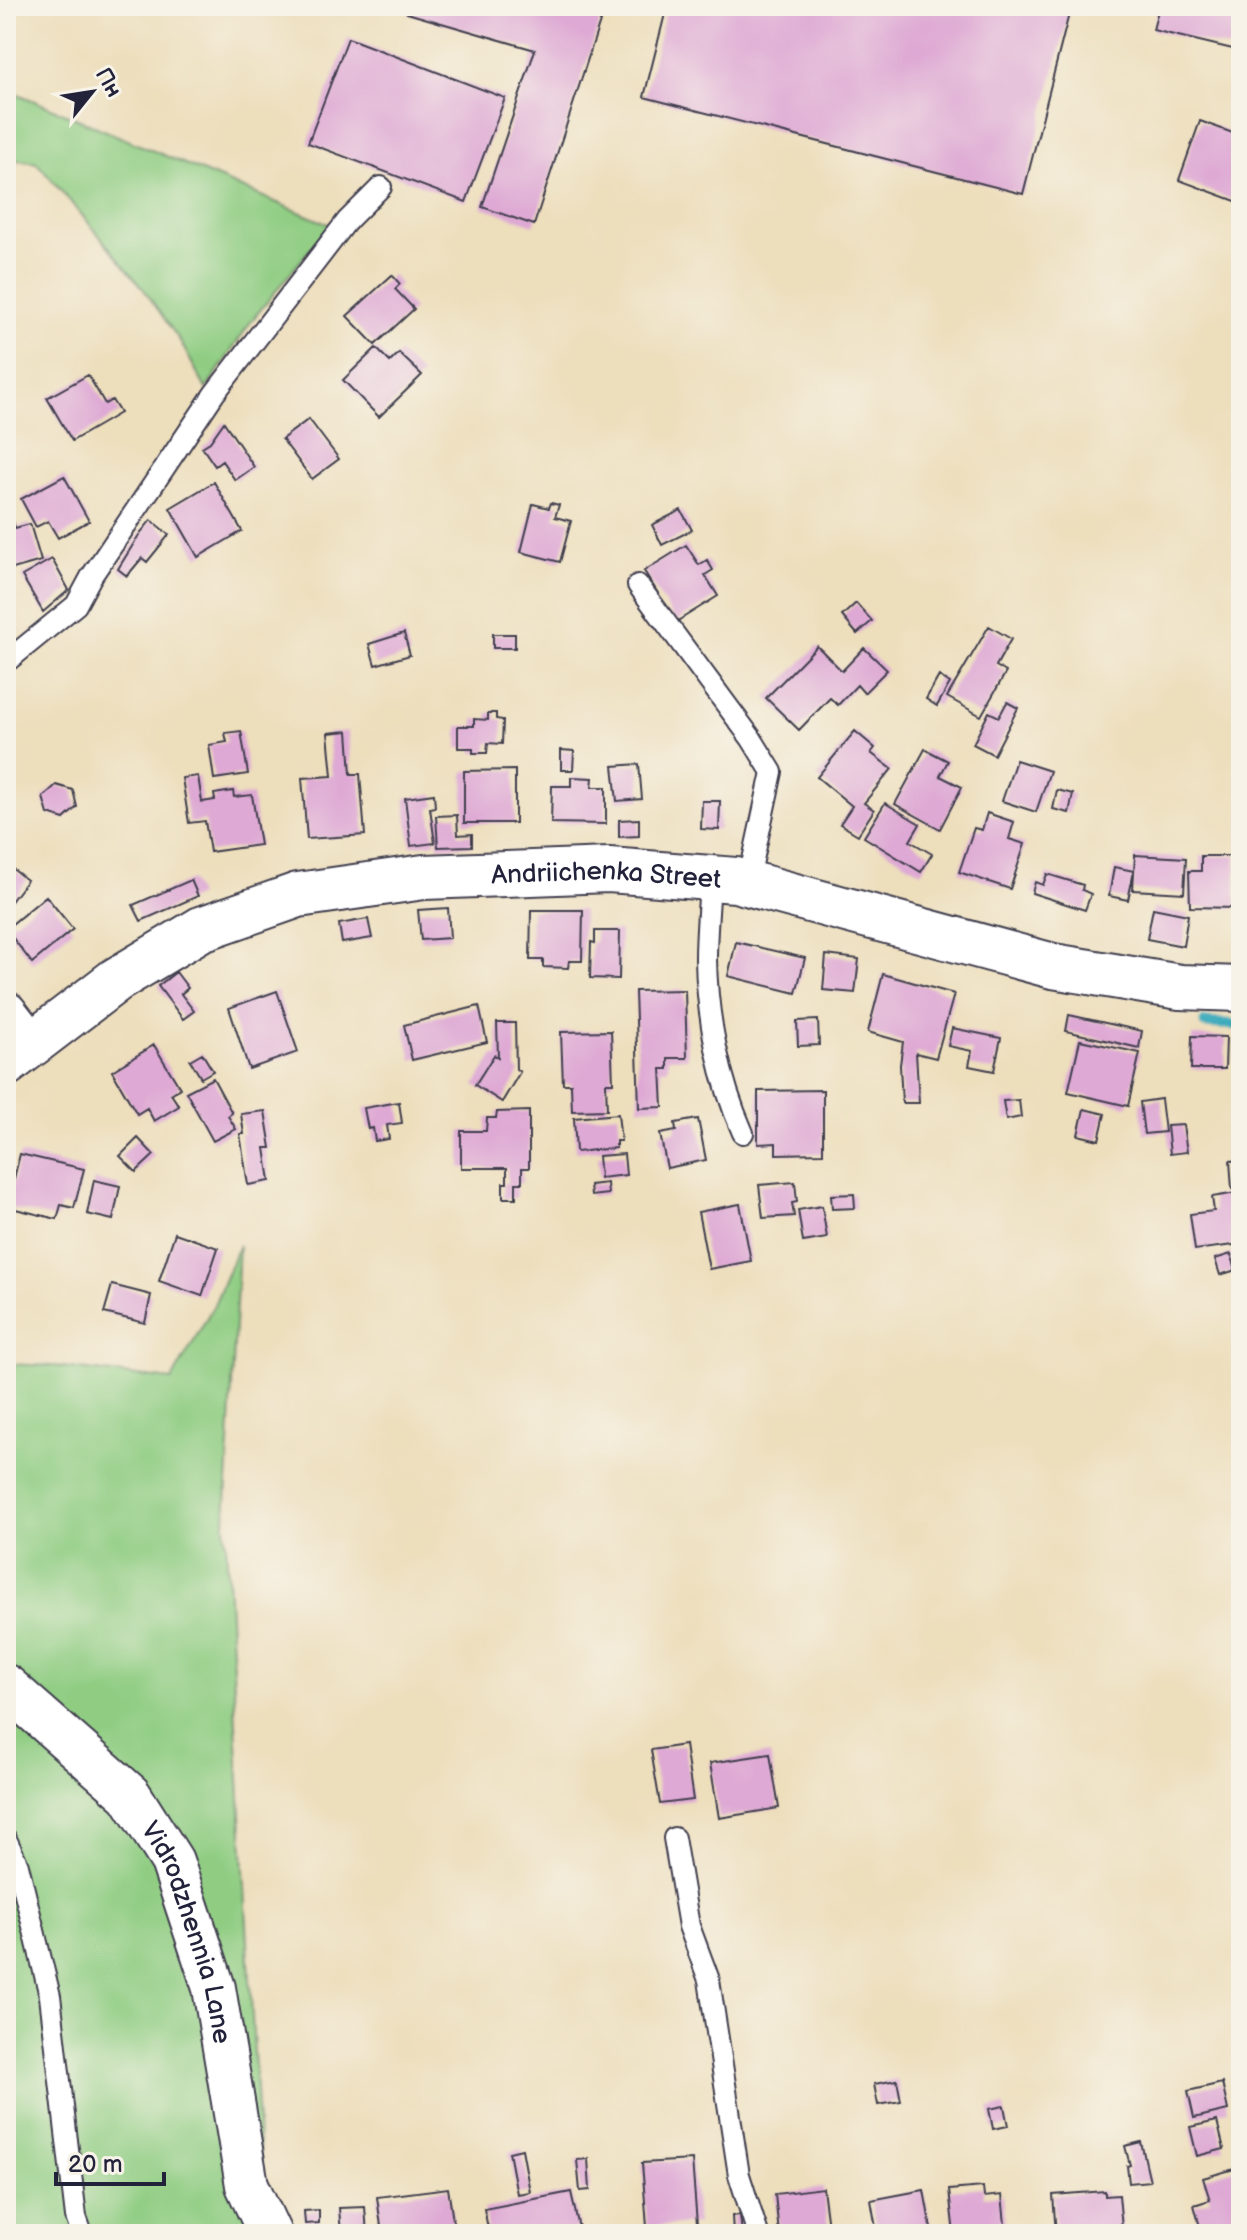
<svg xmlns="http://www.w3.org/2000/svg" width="1247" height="2240" font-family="'Balsamiq Sans',sans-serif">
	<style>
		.green { fill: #90cd83; stroke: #59785f; stroke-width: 2 }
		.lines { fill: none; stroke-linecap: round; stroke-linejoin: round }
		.stream { stroke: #3eabbc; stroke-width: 11 }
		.building { fill: #dea9d4 }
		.service-casing { stroke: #403e4e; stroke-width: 24 }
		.minor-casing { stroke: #403e4e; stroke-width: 46 }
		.tertiary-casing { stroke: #403e4e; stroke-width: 48 }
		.service { stroke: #fff; stroke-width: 20 }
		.minor { stroke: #fff; stroke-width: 42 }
		.tertiary { stroke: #fff; stroke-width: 44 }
		.labels { text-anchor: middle; stroke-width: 6; stroke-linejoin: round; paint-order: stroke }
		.street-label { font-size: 26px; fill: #22223b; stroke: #f7f3e8 }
	</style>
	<rect width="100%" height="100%" fill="#f7f3e8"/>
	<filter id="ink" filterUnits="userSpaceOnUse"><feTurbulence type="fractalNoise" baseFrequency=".0125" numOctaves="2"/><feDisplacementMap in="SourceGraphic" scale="16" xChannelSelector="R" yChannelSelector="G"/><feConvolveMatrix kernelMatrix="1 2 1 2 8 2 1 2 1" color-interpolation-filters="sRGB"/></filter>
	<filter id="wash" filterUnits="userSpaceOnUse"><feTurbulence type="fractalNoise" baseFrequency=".006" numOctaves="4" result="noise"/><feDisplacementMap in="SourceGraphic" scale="32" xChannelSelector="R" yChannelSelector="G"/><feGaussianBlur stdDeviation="1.8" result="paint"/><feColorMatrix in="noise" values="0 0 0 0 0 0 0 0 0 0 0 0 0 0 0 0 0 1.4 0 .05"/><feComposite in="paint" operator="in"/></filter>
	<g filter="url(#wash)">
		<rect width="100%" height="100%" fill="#eddebc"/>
		<!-- green -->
		<path class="green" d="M6,89L330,225L252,320L206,389L180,341L142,287L93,228L37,163L19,160L6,162Z
			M239,1245L225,1524L264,2234H6V1364L54,1366L172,1380L214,1305Z"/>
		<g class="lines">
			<!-- stream -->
			<path class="stream" d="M1205,1023L1241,1025"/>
		</g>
		<g id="blocks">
			<!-- building -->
			<path class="building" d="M409,6H605L534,225L482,207L535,50L407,13Z
				M667,6H1071L1023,194L644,97Z
				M1159,6H1241V51L1153,30Z
				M348,38L505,98L466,202L308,143Z
				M1200,121L1241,136V203L1179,180Z
				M392,275L400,284L395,289L414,309L375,345L347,316Z
				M376,348L390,362L399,353L422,375L379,417L343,380Z
				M88,375L105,404L112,400L120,413L72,441L47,398Z
				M309,419L339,459L312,479L282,439Z
				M224,422L254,467L235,480L222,461L215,466L202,447L210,442Z
				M64,476L89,521L58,538L48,521L36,527L21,499Z
				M214,482L242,531L198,557L170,508Z
				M551,503L559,505L555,517L571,521L560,562L521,552L533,504L549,508Z
				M681,510L692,530L662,545L652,525Z
				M12,517L15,528L30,524L41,561L6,571V518Z
				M151,520L169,535L147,562L142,558L127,576L118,569L139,535Z
				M686,545L699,565L707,560L713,570L705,575L718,596L676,622L644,571Z
				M52,559L69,590L43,612L22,576Z
				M856,603L872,621L857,634L842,616Z
				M989,626L1011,639L996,666L1006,672L981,716L947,697Z
				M404,633L410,655L375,665L369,644Z
				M493,634H515V648H493Z
				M817,646L842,671L864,648L887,670L864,693L857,685L838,705L830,698L799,730L766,698Z
				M939,676L950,683L937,706L926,699Z
				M1007,702L1018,708L994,755L973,744L989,712L999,717Z
				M488,713H496V719L503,720L502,744L488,743L487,753H473V748H458V726H474V719L488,720Z
				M241,731L248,774L214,779L209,745L227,742L225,733Z
				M348,731L351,774H360L365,835L307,839L302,778L332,776L328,733Z
				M855,731L875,748L871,753L892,769L864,803L874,810L858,835L840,824L852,806L817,777Z
				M925,749L948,761L940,776L962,787L940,829L895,804Z
				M561,750L574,751L573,770H561Z
				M1016,760L1050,771L1036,812L1002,801Z
				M639,764L642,799L617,801L613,766Z
				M515,770V823H464V771Z
				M198,776L202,802L215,800L214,794L233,791L234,797L252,795L260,845L210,852L205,821L189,823L182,778Z
				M571,777L593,778L592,787H606V824L551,823L552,786H571Z
				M56,785L73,790L77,807L64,819L48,814L43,797Z
				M1057,790L1073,794L1069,813L1053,809Z
				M434,794L435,807L430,808L435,843L411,846L405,798Z
				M702,801H720L719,830L701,829Z
				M885,803L920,824L910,841L932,854L921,872L864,837Z
				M987,813L1014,822L1009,839L1025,844L1010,889L959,872L974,828L982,830Z
				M457,815L458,835L472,834V846L438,847L436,816Z
				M639,819V836L619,837V820Z
				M1135,855L1186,858L1184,893L1133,890Z
				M1201,856H1236V908L1190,907L1189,871H1201Z
				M10,867L27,880L6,908V873Z
				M1114,867L1134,871L1128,900L1109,896Z
				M1047,874L1083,885L1082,890L1091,894L1085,910L1032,893L1035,882L1043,885Z
				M191,880L198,896L141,921L133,905Z
				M46,896L73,929L32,963L6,929Z
				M448,908L450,938L421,940L418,910Z
				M1153,908L1188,915L1183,946L1147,939Z
				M531,910H583L582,961H569L568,968L543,967V960H530Z
				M368,919L372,938L342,943L339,924Z
				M595,931H620L619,979L590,978L591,942L595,943Z
				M736,942L805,958L796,993L728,976Z
				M826,955L859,959L855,993L823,990Z
				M176,972L188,988L181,994L194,1011L183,1019L158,986Z
				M883,974L954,994L936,1058L916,1053L919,1103H902L900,1065L903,1042L868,1032Z
				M685,990L687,1058H668V1069H661L663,1107L639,1108L635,991Z
				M277,991L298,1052L249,1069L229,1008Z
				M479,1006L487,1042L412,1060L404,1025Z
				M1069,1015L1142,1031L1139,1048L1066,1031Z
				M818,1020L819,1045L798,1046L797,1021Z
				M497,1023H515L516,1069L520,1072L502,1102L475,1085L494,1055L498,1057Z
				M952,1028L1001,1038L994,1071L969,1066L972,1051L948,1046Z
				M611,1031L613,1083H606L607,1110L572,1111L571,1084H563L561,1032Z
				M1192,1036L1226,1037L1225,1069H1191Z
				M1080,1040L1140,1053L1128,1106L1068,1092Z
				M154,1045L180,1088L171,1094L179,1106L154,1121L147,1108L137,1114L112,1071Z
				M202,1053L213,1071L201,1078L190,1060Z
				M213,1078L232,1113L228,1116L236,1129L213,1141L186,1092Z
				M823,1090V1153L776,1154V1143L758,1144V1091Z
				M1161,1099L1165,1132L1144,1134L1140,1102Z
				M1019,1100L1021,1117L1006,1120L1003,1101Z
				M399,1102L402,1123L387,1125L389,1139L375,1141L373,1128L368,1129L364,1108Z
				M1084,1109L1105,1114L1099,1140L1078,1135Z
				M265,1111L271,1148H265L270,1181L248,1185L240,1134H244L241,1114Z
				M529,1111V1168H522V1183H516V1198H503V1183H507V1168H461V1131H486L487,1118H496L497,1112Z
				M618,1114L621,1141H616V1148L576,1152L574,1118Z
				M698,1119L706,1160L667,1168L660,1134L676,1131L675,1123Z
				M1183,1125L1187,1152L1170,1154L1167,1126Z
				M138,1138L154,1155L136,1172L120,1156Z
				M20,1154L84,1169L74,1208L61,1205L57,1219L7,1207Z
				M624,1154L626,1175L600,1178L598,1156Z
				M1241,1160V1188L1232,1189L1230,1161Z
				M94,1180L120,1186L113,1220L87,1214Z
				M795,1182L797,1202L792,1203L794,1216L763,1218L759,1185Z
				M607,1183L608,1194L591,1196L590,1185Z
				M1237,1193L1241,1217V1244L1195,1250L1190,1214L1214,1211L1212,1197Z
				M854,1194L855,1208L832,1209L831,1195Z
				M740,1204L751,1261L709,1269L698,1212Z
				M822,1206L827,1238L803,1242L798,1210Z
				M175,1233L218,1248L202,1296L159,1281Z
				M1231,1254L1236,1270L1220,1275L1215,1259Z
				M112,1285L151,1295L145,1323L104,1313Z
				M685,1745L693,1800L660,1804L651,1750Z
				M770,1754L779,1808L719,1818L710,1763Z
				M897,2080L901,2101L878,2105L874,2084Z
				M1222,2083L1228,2110L1194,2118L1188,2091Z
				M1004,2106L1008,2126L993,2129L989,2109Z
				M1217,2121L1224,2149L1197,2156L1190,2127Z
				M1141,2142L1150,2181L1129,2183L1127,2166L1130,2165L1125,2146Z
				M522,2149L530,2192L517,2194L509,2152Z
				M588,2159L590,2190L580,2191L577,2160Z
				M692,2160L697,2224L647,2227L642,2163Z
				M1241,2167V2234H1219L1218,2230L1202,2234L1194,2205L1210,2200L1203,2178Z
				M983,2187L984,2197L1002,2195L1006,2234H954L949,2190Z
				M448,2188L455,2234H382L377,2197Z
				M823,2188L829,2234H779L775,2194Z
				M924,2190L932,2234H877L871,2200Z
				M1105,2191V2196L1119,2195L1122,2228L1108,2229V2234H1056L1053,2195Z
				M571,2192L579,2228L563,2231V2234H476L475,2231L488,2228L484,2209Z
				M365,2207L367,2234H341L339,2208Z
				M319,2210V2223L305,2224L304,2211Z
				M740,2215L742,2234H733L732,2216Z"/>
		</g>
	</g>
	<g filter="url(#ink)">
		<use href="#blocks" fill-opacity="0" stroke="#403e4e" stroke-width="2"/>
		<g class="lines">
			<!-- service casing -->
			<g class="service-casing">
				<path id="service" d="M638,585L751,738L772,772L748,883
					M6,662L76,605L91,577L214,394L347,221L381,187
					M710,878C709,905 706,932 706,959C707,1017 719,1079 743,1133
					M674,1838L689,1926L709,1980L739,2175L758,2234
					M6,1839L18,1865L50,1996L76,2217L82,2234"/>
			</g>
			<!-- minor casing -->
			<g class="minor-casing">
				<g id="minor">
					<path d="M6,1013L30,1044"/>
					<path id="s1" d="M6,1686L130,1795L172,1861L214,1988L247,2185L270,2234"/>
				</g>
			</g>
			<!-- tertiary casing -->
			<g class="tertiary-casing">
				<g id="tertiary">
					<path id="s2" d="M6,1064L116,980L201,929L298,895L424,877L609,870L736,880L1053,966L1180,987L1241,989"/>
				</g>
			</g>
			<!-- service -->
			<use href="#service" class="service"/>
			<!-- minor -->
			<use href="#minor" class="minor"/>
			<!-- tertiary -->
			<use href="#tertiary" class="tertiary"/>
		</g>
	</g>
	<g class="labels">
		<!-- street labels -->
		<g class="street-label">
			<text dy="9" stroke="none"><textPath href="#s2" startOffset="650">Andriichenka Street</textPath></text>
			<text dy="9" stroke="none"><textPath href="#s1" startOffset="316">Vidrodzhennia Lane</textPath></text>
		</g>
	</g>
	<!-- margin -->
	<rect width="1247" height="2240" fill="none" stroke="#f7f3e8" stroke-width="32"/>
	<!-- north arrow -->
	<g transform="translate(92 92) rotate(60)" stroke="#f7f3e8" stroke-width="6" paint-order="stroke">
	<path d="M0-6L14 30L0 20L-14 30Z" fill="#22223b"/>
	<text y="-12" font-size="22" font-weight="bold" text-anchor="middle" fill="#22223b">Пн</text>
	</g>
	<!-- scale -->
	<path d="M56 2172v12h108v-12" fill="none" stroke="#22223b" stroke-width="4"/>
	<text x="68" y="2172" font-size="24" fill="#22223b" stroke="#f7f3e8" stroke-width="6" paint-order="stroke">20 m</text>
</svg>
